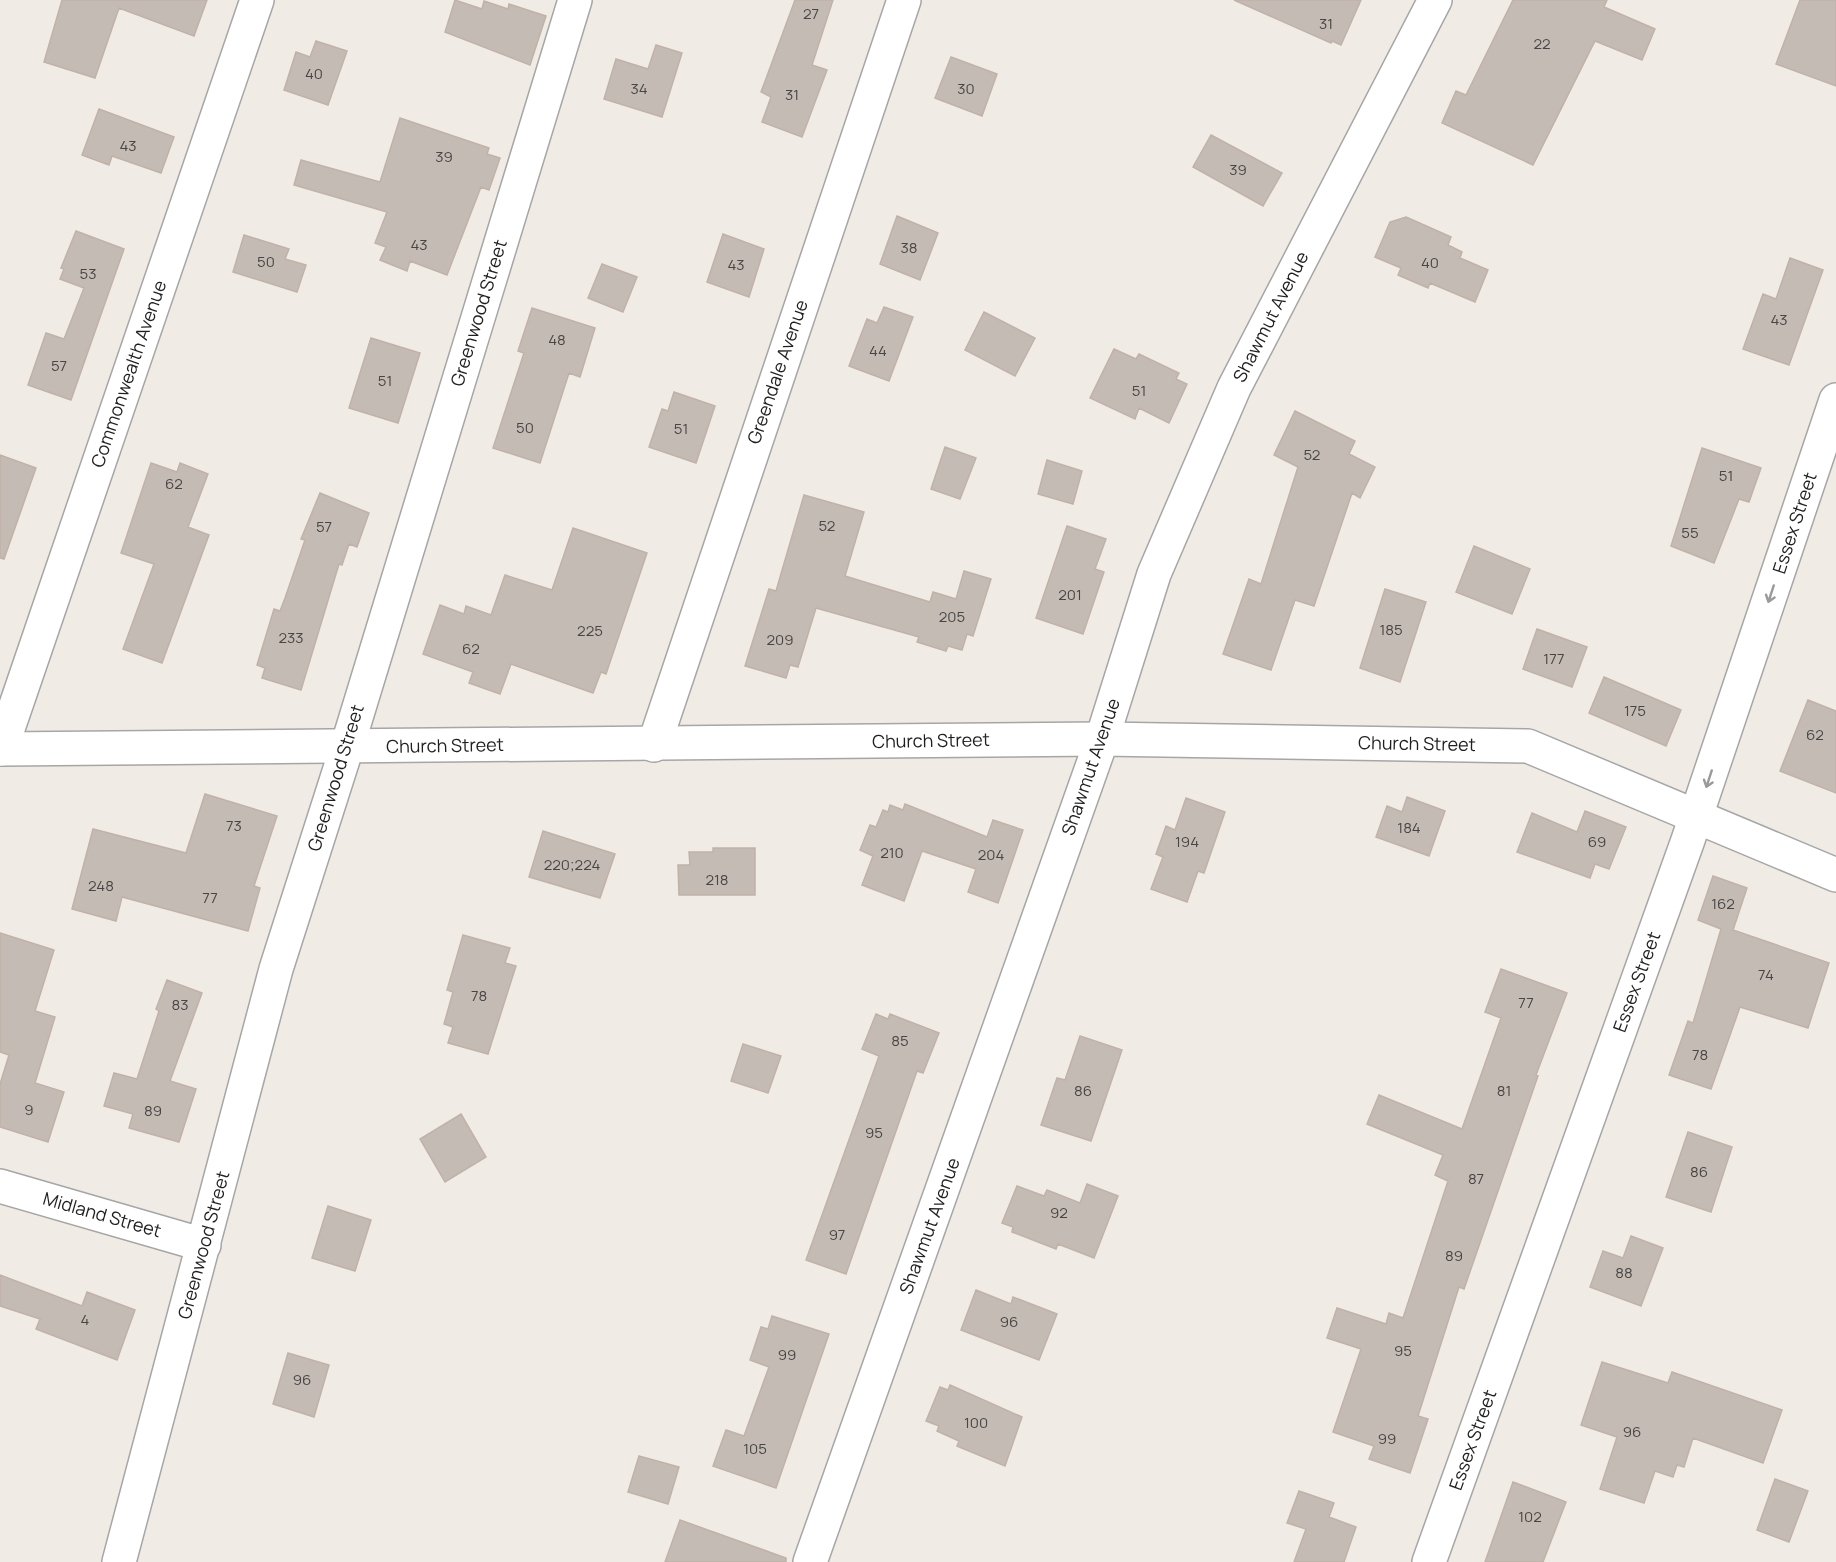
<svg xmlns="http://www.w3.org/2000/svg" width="1836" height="1562" font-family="Manrope,sans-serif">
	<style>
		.building { fill: #c4bbb4; stroke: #c1b2a7; stroke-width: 1.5 }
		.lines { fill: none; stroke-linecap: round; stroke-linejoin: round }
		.minor-casing { stroke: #a6a6a6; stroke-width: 36 }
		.tertiary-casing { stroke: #a6a6a6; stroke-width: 36 }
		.minor { stroke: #fff; stroke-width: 33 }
		.tertiary { stroke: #fff; stroke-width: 33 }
		.oneway { stroke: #9a9a9a }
		.labels { text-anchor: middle; stroke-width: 6; stroke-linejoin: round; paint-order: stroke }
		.number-label { font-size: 15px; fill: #484644 }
		.street-label { font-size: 18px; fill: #1f1f1f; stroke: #fff }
	</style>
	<rect width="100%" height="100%" fill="#f0ece5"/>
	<!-- building -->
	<path class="building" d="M62,0H207L194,36L119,8L95,78L44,62Z
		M455,0L482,9L484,1L508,9L509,4L546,16L530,65L445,32Z
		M795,0H833L812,65L827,70L802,137L762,122L771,97L761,92Z
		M1234,0H1361L1341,45L1332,41L1331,43Z
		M1513,0H1607L1604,7L1655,29L1642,60L1595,41L1533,165L1442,123L1456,91L1466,95Z
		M1800,0H1836V86L1776,64Z
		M316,41L347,51L328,105L284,90L296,52L310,57Z
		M656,45L682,53L662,117L604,99L616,59L648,69Z
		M951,57L997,74L982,116L935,98Z
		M99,109L174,137L161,173L112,156L109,165L82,155Z
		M400,118L489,148L487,154L500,158L489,190L481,187L447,275L410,261L407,271L380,260L386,247L375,243L387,212L294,185L301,160L380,182Z
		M1211,135L1282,173L1263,206L1193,167Z
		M897,216L938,233L920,280L880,264Z
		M1406,217L1451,237L1448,245L1462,252L1460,258L1488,270L1475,302L1430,283L1428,288L1398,275L1401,268L1375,257L1390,222Z
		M76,231L124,249L71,400L28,385L46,333L64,339L84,288L60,279L64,269L61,268Z
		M723,234L764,249L749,297L707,282Z
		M244,235L289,249L285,259L306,265L297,292L233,272Z
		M1790,258L1823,270L1789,365L1743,349L1763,294L1776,299Z
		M602,264L637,277L623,312L588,298Z
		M884,307L913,317L889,381L849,366L867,319L877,323Z
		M532,308L595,328L580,377L569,373L540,463L493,448L524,353L518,351Z
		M984,312L1035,338L1015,376L965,350Z
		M371,338L420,353L398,423L349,408Z
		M1114,349L1136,359L1139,354L1179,373L1176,379L1187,384L1169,423L1139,408L1135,419L1090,398Z
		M674,392L715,406L696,463L649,447L662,409L668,411Z
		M1295,411L1355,441L1349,454L1375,467L1360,498L1352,493L1314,606L1295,600L1271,670L1223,654L1249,579L1261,584L1298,467L1274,455Z
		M945,447L976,458L960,499L931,489Z
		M1702,448L1761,468L1749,502L1739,499L1714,563L1671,546Z
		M0,455L36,468L4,559L0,558Z
		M1047,460L1082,471L1073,504L1038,494Z
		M151,463L177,472L180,463L208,474L188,527L209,535L162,663L123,649L154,564L121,553Z
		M320,493L369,513L357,547L349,544L342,565L339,564L301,690L262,678L265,668L257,665L274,609L280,611L285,598L305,540L301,539Z
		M804,495L864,512L845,576L930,602L933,592L956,599L964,571L991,579L973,636L967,634L962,650L948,646L946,651L917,642L919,637L816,608L798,667L790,665L786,678L745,666L769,589L776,591Z
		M1067,526L1106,539L1095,569L1104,572L1083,634L1036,618Z
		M573,528L647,553L606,674L601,672L593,693L511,664L500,694L469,683L473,672L423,654L440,605L464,614L466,606L491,615L505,575L552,590Z
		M1474,546L1530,569L1512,614L1456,592Z
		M1385,589L1426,602L1400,682L1360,668Z
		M1537,629L1587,647L1572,687L1523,669Z
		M1604,677L1681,710L1666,746L1589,713Z
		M1808,700L1836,711V793L1780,771Z
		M205,794L277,816L254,886L260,888L248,931L122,897L116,921L72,909L93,829L186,853Z
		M1407,797L1445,811L1429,856L1376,837L1387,806L1402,812Z
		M1186,798L1225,812L1204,873L1198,871L1187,902L1151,889L1163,857L1156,854L1166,826L1175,830Z
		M905,804L987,837L993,820L1023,830L998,903L968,892L976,869L922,851L904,901L862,885L873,856L860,850L870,825L876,827L883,810L888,812L890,805L903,810Z
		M1585,811L1626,827L1609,869L1595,864L1590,878L1517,852L1532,813L1577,832Z
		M543,831L615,854L600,898L529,877Z
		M713,848H755V895H679L678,865H690L689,852H713Z
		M1713,876L1747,888L1733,930L1829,963L1808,1028L1740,1007L1711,1089L1669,1075L1688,1021L1693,1023L1721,929L1698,920Z
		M0,933L54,950L35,1011L55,1017L35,1083L64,1092L48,1142L0,1127V1084L9,1055L0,1052Z
		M463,935L510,948L505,963L516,966L488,1054L448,1043L453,1027L444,1024L453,992L447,990Z
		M1501,969L1567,993L1536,1075L1538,1076L1464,1289L1459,1287L1418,1416L1428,1419L1410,1473L1369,1459L1374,1446L1333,1432L1361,1349L1327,1338L1337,1308L1386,1324L1389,1313L1403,1318L1448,1181L1435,1175L1443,1155L1367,1124L1379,1095L1462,1129L1501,1018L1485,1012Z
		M167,980L202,993L170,1081L196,1089L179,1142L129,1128L133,1114L104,1106L114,1073L137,1079L159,1011L156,1009Z
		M876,1014L888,1019L890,1014L939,1033L923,1073L917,1071L846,1274L806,1260L879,1056L862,1049Z
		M1080,1036L1122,1050L1091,1141L1041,1125L1057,1078L1065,1080Z
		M743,1044L781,1056L768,1093L731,1081Z
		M461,1114L486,1157L445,1182L420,1139Z
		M1688,1132L1732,1147L1711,1212L1666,1197Z
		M1087,1184L1118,1196L1094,1258L1058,1244L1056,1249L1012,1232L1013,1227L1002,1223L1017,1186L1044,1196L1047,1190L1080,1203Z
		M328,1206L371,1220L355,1271L312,1258Z
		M1631,1236L1663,1248L1641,1306L1590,1287L1603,1251L1623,1258Z
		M0,1275L82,1306L87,1292L135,1310L117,1360L36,1329L40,1319L0,1306Z
		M976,1290L1011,1304L1013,1297L1057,1314L1039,1360L961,1330Z
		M772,1316L829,1334L776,1488L713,1466L726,1430L744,1436L769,1367L750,1360L761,1327L768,1329Z
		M288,1353L329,1365L314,1417L273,1404Z
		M1602,1362L1668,1383L1672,1372L1782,1410L1763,1463L1693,1438L1684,1467L1677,1465L1673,1477L1655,1471L1644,1503L1600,1489L1617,1437L1581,1425Z
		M950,1385L1022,1417L1005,1466L957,1446L959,1441L937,1431L939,1426L926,1421L940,1387L948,1390Z
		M639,1456L679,1467L668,1504L628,1492Z
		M1775,1479L1808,1491L1789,1542L1757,1530Z
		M1513,1482L1566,1502L1543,1562H1485Z
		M1299,1491L1334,1503L1329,1517L1356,1527L1344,1562H1294L1306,1529L1287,1523Z
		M680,1520L786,1558V1562H665Z"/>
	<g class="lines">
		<!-- minor casing -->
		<g class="minor-casing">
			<path id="minor" d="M654,745L904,0
				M1,749L257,0
				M0,1186L204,1245
				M119,1562L276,969L347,747L575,0
				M810,1562L1102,739L1154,574L1234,388L1435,0
				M1429,1562L1688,840L1836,400"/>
		</g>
		<!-- tertiary casing -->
		<g class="tertiary-casing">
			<path id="tertiary" d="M0,749L1102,739L1528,746L1836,875"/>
		</g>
		<!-- minor -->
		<use href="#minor" class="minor"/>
		<!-- tertiary -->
		<use href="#tertiary" class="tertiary"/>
	</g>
	<!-- one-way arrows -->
	<defs><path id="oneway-shaft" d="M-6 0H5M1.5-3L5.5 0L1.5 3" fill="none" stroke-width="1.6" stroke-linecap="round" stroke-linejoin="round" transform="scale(1.5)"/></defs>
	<g class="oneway">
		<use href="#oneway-shaft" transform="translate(1771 594) rotate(108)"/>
		<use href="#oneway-shaft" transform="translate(1709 779) rotate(108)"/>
	</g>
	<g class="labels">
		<!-- number labels -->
		<g class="number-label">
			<text x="811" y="19">27</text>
			<text x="1326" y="29">31</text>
			<text x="1542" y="49">22</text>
			<text x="314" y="79">40</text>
			<text x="639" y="94">34</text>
			<text x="966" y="94">30</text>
			<text x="792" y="100">31</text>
			<text x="128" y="151">43</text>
			<text x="444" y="162">39</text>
			<text x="1238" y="175">39</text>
			<text x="419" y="250">43</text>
			<text x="909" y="253">38</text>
			<text x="266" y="267">50</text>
			<text x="1430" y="268">40</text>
			<text x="736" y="270">43</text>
			<text x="88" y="279">53</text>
			<text x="1779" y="325">43</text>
			<text x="557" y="345">48</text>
			<text x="878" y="356">44</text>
			<text x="59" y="371">57</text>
			<text x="385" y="386">51</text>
			<text x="1139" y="396">51</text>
			<text x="525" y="433">50</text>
			<text x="681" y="434">51</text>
			<text x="1312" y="460">52</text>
			<text x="1726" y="481">51</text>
			<text x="174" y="489">62</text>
			<text x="827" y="531">52</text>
			<text x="324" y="532">57</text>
			<text x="1690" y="538">55</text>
			<text x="1070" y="600">201</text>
			<text x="952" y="622">205</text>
			<text x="1391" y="635">185</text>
			<text x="590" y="636">225</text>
			<text x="291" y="643">233</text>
			<text x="780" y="645">209</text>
			<text x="471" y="654">62</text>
			<text x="1554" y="664">177</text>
			<text x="1635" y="716">175</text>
			<text x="1815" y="740">62</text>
			<text x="234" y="831">73</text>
			<text x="1409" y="833">184</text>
			<text x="1187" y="847">194</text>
			<text x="1597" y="847">69</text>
			<text x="892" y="858">210</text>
			<text x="991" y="860">204</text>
			<text x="572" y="870">220;224</text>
			<text x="717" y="885">218</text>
			<text x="101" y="891">248</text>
			<text x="210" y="903">77</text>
			<text x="1723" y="909">162</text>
			<text x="1766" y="980">74</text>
			<text x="479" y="1001">78</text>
			<text x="1526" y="1008">77</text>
			<text x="180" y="1010">83</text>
			<text x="900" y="1046">85</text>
			<text x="1700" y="1060">78</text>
			<text x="1083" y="1096">86</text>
			<text x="1504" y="1096">81</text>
			<text x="29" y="1115">9</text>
			<text x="153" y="1116">89</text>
			<text x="874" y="1138">95</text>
			<text x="1699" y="1177">86</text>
			<text x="1476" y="1184">87</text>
			<text x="1059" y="1218">92</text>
			<text x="837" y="1240">97</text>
			<text x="1454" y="1261">89</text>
			<text x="1624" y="1278">88</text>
			<text x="85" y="1325">4</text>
			<text x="1009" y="1327">96</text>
			<text x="1403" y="1356">95</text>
			<text x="787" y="1360">99</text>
			<text x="302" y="1385">96</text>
			<text x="976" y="1428">100</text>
			<text x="1632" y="1437">96</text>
			<text x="1387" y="1444">99</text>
			<text x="755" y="1454">105</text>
			<text x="1530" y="1522">102</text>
		</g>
		<!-- street labels -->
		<g class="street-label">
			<text transform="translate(479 313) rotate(-73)" y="6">Greenwood Street</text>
			<text transform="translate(1271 317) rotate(-63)" y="6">Shawmut Avenue</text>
			<text transform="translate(778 372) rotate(-71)" y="6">Greendale Avenue</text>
			<text transform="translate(129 374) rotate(-71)" y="6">Commonwealth Avenue</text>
			<text transform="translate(1795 523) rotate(-72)" y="6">Essex Street</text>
			<text transform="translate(931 741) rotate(-1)" y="6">Church Street</text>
			<text transform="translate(1417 744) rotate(1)" y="6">Church Street</text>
			<text transform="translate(445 746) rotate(-1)" y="6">Church Street</text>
			<text transform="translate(1091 767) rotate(-71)" y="6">Shawmut Avenue</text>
			<text transform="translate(336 778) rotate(-73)" y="6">Greenwood Street</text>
			<text transform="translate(1637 982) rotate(-70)" y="6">Essex Street</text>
			<text transform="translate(102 1215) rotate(16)" y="6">Midland Street</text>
			<text transform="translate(930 1226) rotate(-70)" y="6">Shawmut Avenue</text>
			<text transform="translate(204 1245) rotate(-75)" y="6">Greenwood Street</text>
			<text transform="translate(1473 1440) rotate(-70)" y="6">Essex Street</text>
		</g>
	</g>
</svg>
